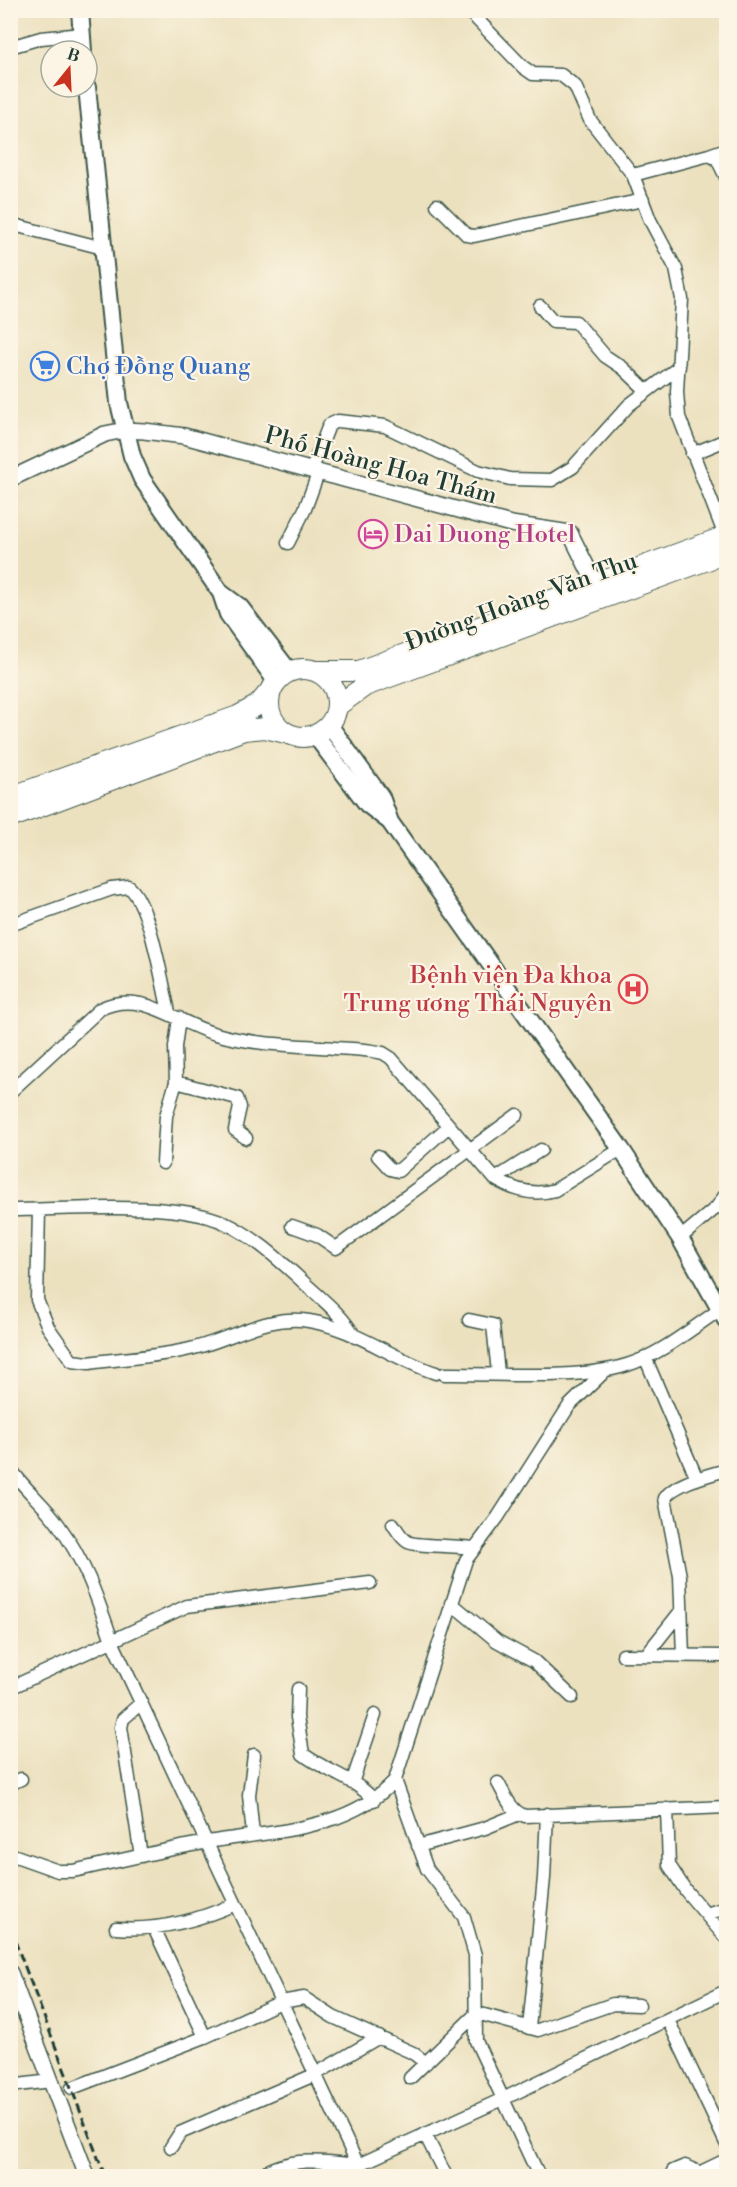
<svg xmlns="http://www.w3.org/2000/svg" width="737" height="2187" font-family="'Libre Bodoni',serif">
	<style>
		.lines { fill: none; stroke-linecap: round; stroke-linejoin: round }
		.minor-casing { stroke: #3e5649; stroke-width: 15 }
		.tertiary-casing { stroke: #3e5649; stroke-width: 18 }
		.secondary-casing { stroke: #3e5649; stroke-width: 20 }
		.primary-casing { stroke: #3e5649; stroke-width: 22 }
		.minor { stroke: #fff; stroke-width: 12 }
		.tertiary { stroke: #fff; stroke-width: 15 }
		.secondary { stroke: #fff; stroke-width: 16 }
		.primary { stroke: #fff; stroke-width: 20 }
		.rail { stroke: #1f3d34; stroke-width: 3; stroke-dasharray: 9 4.5; stroke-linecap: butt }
		.labels { text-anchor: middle; stroke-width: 4.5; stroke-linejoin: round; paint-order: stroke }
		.shop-label { font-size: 24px; fill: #366cbe; stroke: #fcf5e5; text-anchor: start }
		.street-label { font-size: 24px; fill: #1f3d34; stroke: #fcf5e5 }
		.hotel-label { font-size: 24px; fill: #b23c85; stroke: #fcf5e5; text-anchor: start }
		.health-label { font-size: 24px; fill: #be3a42; stroke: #fcf5e5; text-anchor: end }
	</style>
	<rect width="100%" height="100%" fill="#fcf5e5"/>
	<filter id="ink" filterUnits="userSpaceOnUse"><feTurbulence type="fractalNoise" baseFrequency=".0167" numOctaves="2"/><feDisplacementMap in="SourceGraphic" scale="12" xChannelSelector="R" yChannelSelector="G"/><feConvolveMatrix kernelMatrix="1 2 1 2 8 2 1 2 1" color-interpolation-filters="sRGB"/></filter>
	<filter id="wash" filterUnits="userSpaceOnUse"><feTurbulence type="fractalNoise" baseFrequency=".008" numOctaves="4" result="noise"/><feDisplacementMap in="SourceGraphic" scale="24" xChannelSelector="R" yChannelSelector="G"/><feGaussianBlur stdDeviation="1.35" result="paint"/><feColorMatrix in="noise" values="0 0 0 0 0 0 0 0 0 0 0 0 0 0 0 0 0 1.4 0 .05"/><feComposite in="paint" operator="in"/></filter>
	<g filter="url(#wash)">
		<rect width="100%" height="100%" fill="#ece1bf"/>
	</g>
	<g filter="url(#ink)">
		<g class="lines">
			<!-- minor casing -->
			<g class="minor-casing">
				<path id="minor" d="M468,10L523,67L533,74L561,75L575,86L590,120L633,175L650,220L676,269L682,299L677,392L679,417L725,536
					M10,47L41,38L82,34
					M709,155L726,149
					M633,175L709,155L717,159L726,177
					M437,205L467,235L474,236L643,200
					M10,224L103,248
					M540,306L553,321L576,322L605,356L623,368L647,391
					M692,454L726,440
					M312,469L329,425L338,421L385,426L478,471L510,479L552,480L573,467L629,405L679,367
					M288,543L305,509L319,471
					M10,925L112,889L129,887C150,904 162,983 169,1012
					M176,1082L237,1098L240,1107L235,1130L246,1138
					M10,1092L100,1009C143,988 177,1024 216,1034C254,1045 294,1045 334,1048C350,1049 367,1049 383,1053L391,1058L495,1179C513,1190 534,1196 555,1190L621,1149
					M378,1156L390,1169L398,1171L449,1126
					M163,1163L166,1116L176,1082L175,1047L179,1018
					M495,1179L541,1150
					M10,1210C68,1210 175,1200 225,1223C253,1236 276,1257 299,1278C319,1297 341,1313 355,1337
					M39,1210L37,1300L48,1327L72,1361L89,1363C123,1358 160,1357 194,1348C231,1339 268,1314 309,1321C354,1328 393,1359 436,1373
					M292,1226L317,1235L336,1248L517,1115
					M680,1238L717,1207L726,1194
					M469,1320L493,1325L498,1373
					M645,1357L697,1479
					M444,1374C498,1373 576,1381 627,1365C660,1355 692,1328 721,1309
					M10,1468C24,1489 44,1504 58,1524C86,1563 97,1597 112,1641L358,2165L505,2098L726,1991
					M393,1524C397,1530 401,1538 408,1542C414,1546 462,1546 474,1548
					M451,1603L497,1641L534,1661L572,1697
					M623,1655L726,1656
					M646,1655L681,1611
					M683,1656L680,1576L665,1498C674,1483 710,1475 726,1470
					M10,1688L187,1606L370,1583
					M298,1689L297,1717L303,1754C325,1771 356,1779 374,1800
					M141,1703L123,1719L121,1727L141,1856
					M352,1783L375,1715
					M498,1783C505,1795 511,1812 525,1816L726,1807
					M10,1784L21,1779
					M667,1809L669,1865L686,1891L726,1938
					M253,1835L249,1795L254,1755
					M418,1846L485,1828L519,1814
					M10,1854L58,1871H73C118,1861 163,1850 208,1842C271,1831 349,1831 395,1780
					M706,1914L726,1908
					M116,1928C158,1931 197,1921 235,1904
					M154,1928L205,2037
					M668,2020L726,2143
					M529,2028L544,1878L547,1814
					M410,2078L477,2013L538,2030L613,2004L639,2005
					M10,2086L51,2081
					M72,2088L205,2037L281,2002L304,1998L333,2017L413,2053L426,2063
					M425,2134L446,2176
					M171,2147L180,2133L314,2075L379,2037
					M699,2173L726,2160
					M260,2176C288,2156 325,2161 358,2165L357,2176
					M539,2176L476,2041L475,1955L464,1917L427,1869L395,1780L466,1560L498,1517L569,1406L606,1370
					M672,2176L673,2171L685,2166L707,2176"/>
			</g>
			<!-- tertiary casing -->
			<g class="tertiary-casing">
				<path id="tertiary" d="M10,479L105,434L125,430L144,431L184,436L511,524L570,533L595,583
					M10,1973L87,2176"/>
			</g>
			<!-- secondary casing -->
			<g class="secondary-casing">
				<path id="secondary" d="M80,10L83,51
					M87,87L119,403L132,456L142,479L221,593L228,614L276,681
					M221,593L240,607L289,671
					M329,725L381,797L390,822L621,1149L680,1238L726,1320
					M315,735L367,804L389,821"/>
			</g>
			<!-- primary casing -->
			<g class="primary-casing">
				<path id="primary" d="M269 703a34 34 0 1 1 68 0a34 34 0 1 1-68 0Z
					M316,671H359L726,536
					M337,706L365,686L726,553
					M10,797L238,716L258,705L270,691
					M10,818L244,730L265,728L286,733"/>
			</g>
			<!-- minor -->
			<use href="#minor" class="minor"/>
			<!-- tertiary -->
			<use href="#tertiary" class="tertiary"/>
			<!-- secondary -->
			<use href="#secondary" class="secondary"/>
			<!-- primary -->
			<use href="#primary" class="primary"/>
			<!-- rail -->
			<path class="rail" d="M10,1928L105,2176"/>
		</g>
	</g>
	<!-- icons -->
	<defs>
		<g id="supermarket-ring" transform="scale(1.5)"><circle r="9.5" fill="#fcf5e5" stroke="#3f7fe0" stroke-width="1.5"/><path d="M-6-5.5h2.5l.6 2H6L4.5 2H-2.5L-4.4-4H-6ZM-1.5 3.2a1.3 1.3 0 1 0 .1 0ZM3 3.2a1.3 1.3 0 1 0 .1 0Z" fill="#3f7fe0"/></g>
		<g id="hotel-ring" transform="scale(1.5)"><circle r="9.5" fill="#fcf5e5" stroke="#d1479c" stroke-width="1.5"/><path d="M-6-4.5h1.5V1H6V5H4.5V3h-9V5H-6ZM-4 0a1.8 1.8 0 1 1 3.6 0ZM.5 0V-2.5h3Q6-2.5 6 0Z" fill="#d1479c"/></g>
		<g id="hospital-ring" transform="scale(1.5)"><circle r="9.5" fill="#fcf5e5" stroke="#e0444e" stroke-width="1.5"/><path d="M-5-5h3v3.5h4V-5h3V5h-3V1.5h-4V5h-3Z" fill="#e0444e"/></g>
	</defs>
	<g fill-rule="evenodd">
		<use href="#supermarket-ring" x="45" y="366"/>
		<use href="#hotel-ring" x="373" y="534"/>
		<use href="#hospital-ring" x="633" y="989"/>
	</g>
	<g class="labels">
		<!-- shop labels -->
		<g class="shop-label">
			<text x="66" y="374">Chợ Đồng Quang</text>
		</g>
		<!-- street labels -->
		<g class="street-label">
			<text transform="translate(381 465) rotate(15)" y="8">Phố Hoàng Hoa Thám</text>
			<text transform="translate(521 601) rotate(-20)" y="8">Đường Hoàng Văn Thụ</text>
		</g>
		<!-- hotel labels -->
		<g class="hotel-label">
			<text x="394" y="542">Dai Duong Hotel</text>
		</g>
		<!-- health labels -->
		<g class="health-label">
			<text x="612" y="983">Bệnh viện Đa khoa<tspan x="612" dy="28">Trung ương Thái Nguyên</tspan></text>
		</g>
	</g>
	<!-- margin -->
	<rect width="737" height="2187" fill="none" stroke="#fcf5e5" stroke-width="36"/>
	<!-- north arrow -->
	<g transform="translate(69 69) rotate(18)"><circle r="28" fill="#fcf5e5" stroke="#a4ab9e" stroke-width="1.5"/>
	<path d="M0-4.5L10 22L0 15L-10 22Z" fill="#c8321e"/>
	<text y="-9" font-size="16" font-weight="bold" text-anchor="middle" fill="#1f3d34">B</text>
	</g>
</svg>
